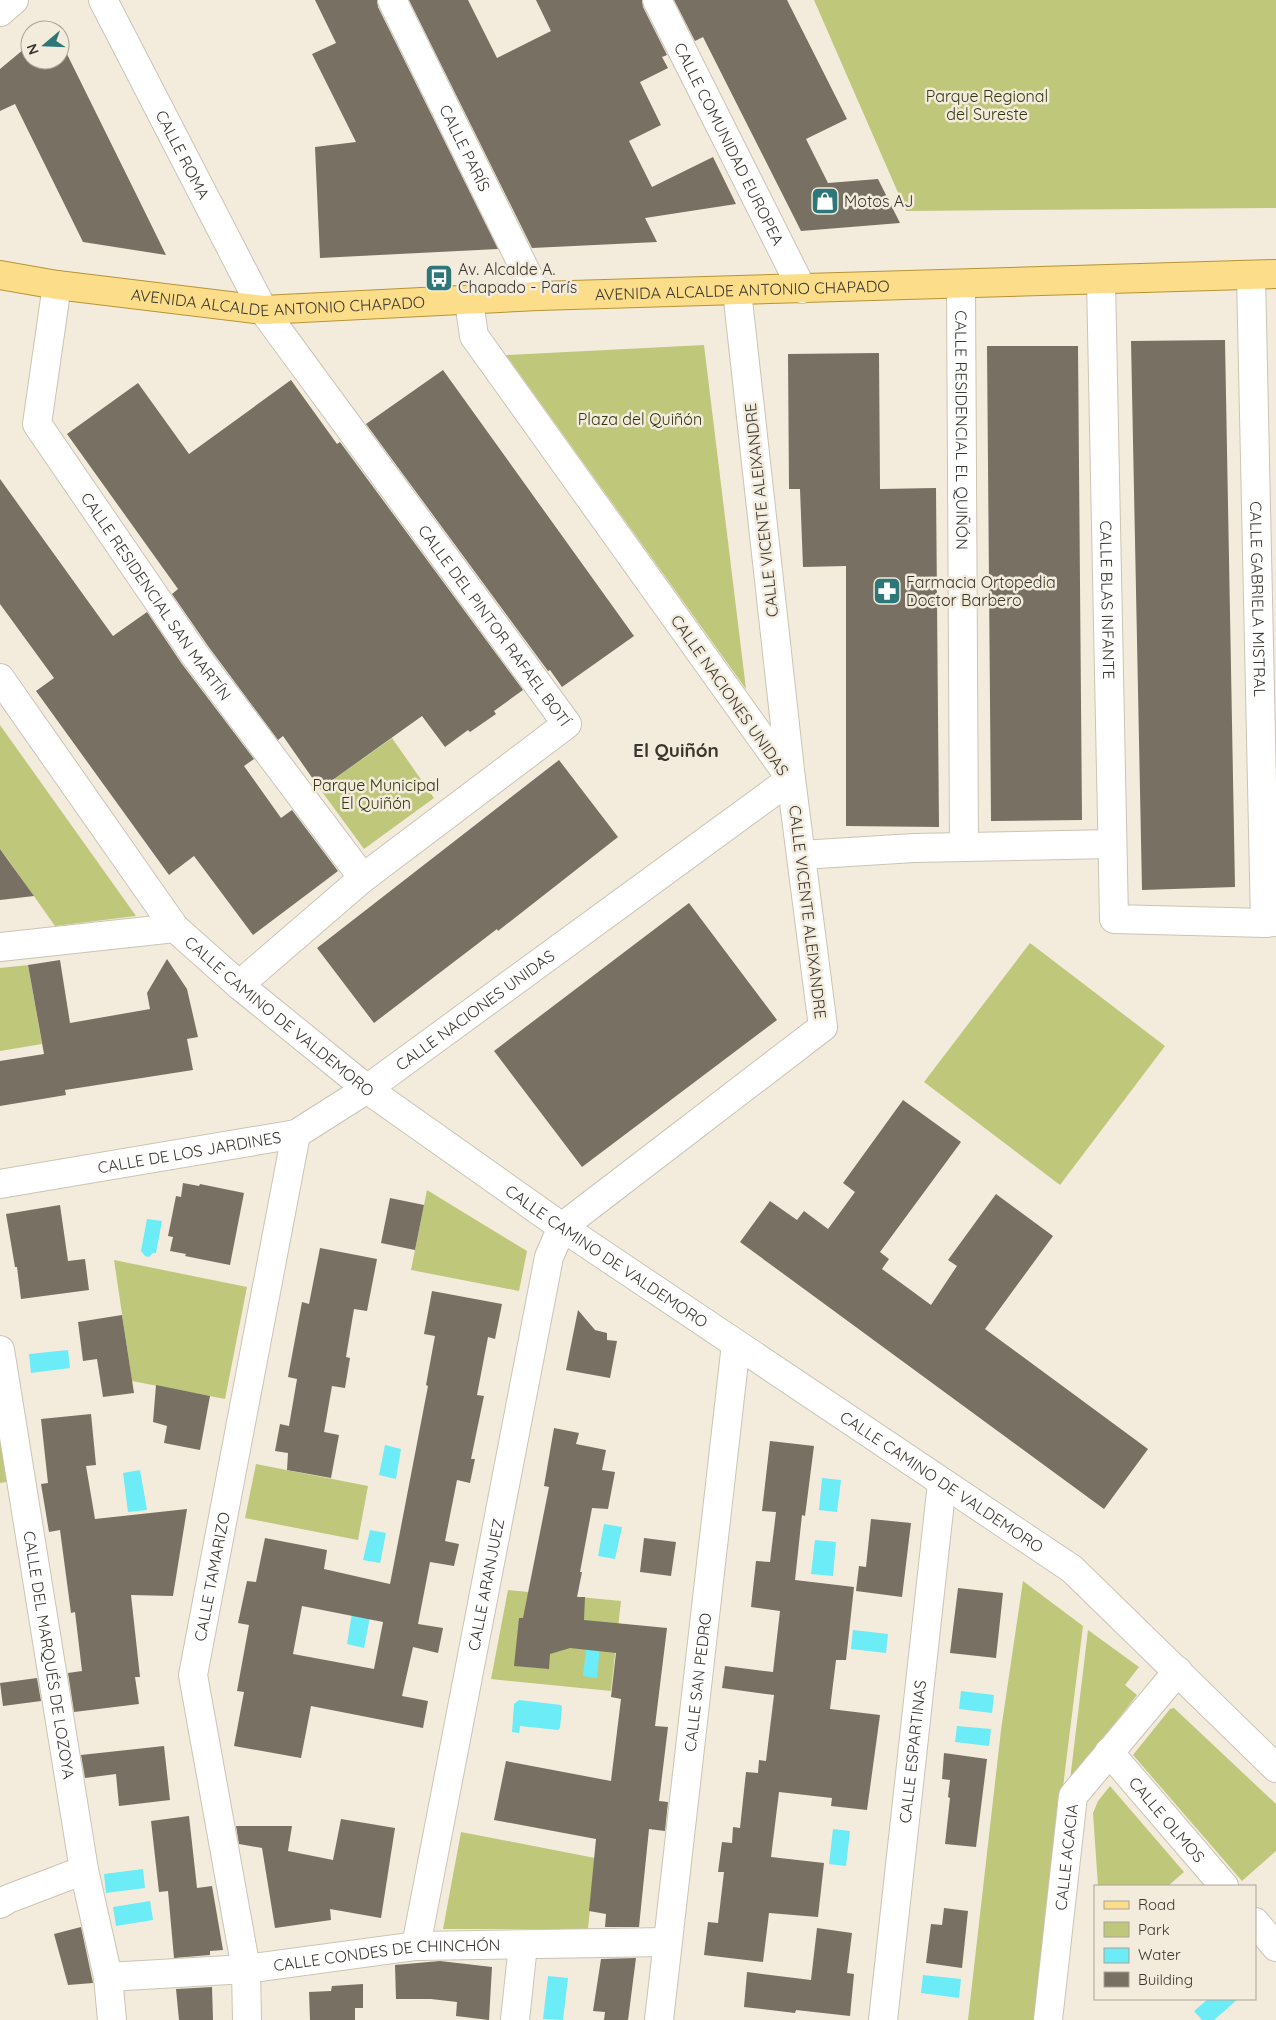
<svg xmlns="http://www.w3.org/2000/svg" width="1276" height="2020" font-family="Quicksand,sans-serif">
	<style>
		.green { fill: #bfc77a }
		.water { fill: #6becf6 }
		.building { fill: #777063; fill-rule: evenodd }
		.lines { fill: none; stroke-linecap: round; stroke-linejoin: round }
		.minor-casing { stroke: #cbc4b5; stroke-width: 30 }
		.major-casing { stroke: #b69436; stroke-width: 30 }
		.minor { stroke: #fff; stroke-width: 28 }
		.major { stroke: #fcdd89; stroke-width: 28 }
		.labels { text-anchor: middle; stroke-width: 5; stroke-linejoin: round; paint-order: stroke }
		.park-label { font-size: 16px; fill: #33360f; stroke: #f3ecdd }
		.street-label { font-size: 16px; fill: #393630; stroke: #f3ecdd }
		.poi-label { font-size: 16px; fill: #393630; stroke: #f3ecdd; text-anchor: start }
		.quarter-label { font-size: 19px; font-weight: bold; fill: #393630; stroke: #f3ecdd }
	</style>
	<rect width="100%" height="100%" fill="#f3ecdd"/>
	<!-- green -->
	<path class="green" d="M814,0H1276V208L906,211Z
		M704,345L746,689L506,355Z
		M0,725L136,916L55,926L7,858L0,849Z
		M392,738L434,798L364,849L320,789Z
		M1030,943L1165,1046L1060,1185L924,1082Z
		M28,965L42,1044L0,1051V968Z
		M427,1190L527,1251L519,1291L411,1270Z
		M114,1260L247,1287L225,1399L132,1381Z
		M0,1410L12,1481L0,1483Z
		M256,1464L368,1486L358,1540L245,1518Z
		M1023,1581L1083,1626L1034,2020H968L1001,1730Z
		M508,1590L621,1601L611,1691L491,1679Z
		M1088,1630L1139,1667L1125,1685L1137,1695L1070,1780Z
		M1174,1708L1276,1804V1851L1242,1881L1133,1755L1170,1709Z
		M1110,1786L1184,1872L1168,1886H1098L1093,1813L1098,1801Z
		M461,1832L595,1858L588,1929H443Z"/>
	<!-- water -->
	<path class="water" d="M147,1219L162,1221L156,1253H153L149,1257L145,1256L141,1251Z
		M68,1350L70,1368L31,1373L29,1354Z
		M385,1445L401,1449L396,1479L379,1475Z
		M140,1470L147,1510L128,1512L123,1473Z
		M822,1478L841,1480L837,1512L819,1510Z
		M604,1524L622,1527L615,1559L598,1556Z
		M370,1530L386,1533L380,1563L363,1560Z
		M815,1540L836,1542L833,1576L811,1574Z
		M352,1613L370,1617L364,1648L347,1644Z
		M589,1622L602,1624L597,1678L583,1676Z
		M853,1630L888,1634L886,1653L851,1649Z
		M961,1691L994,1695L992,1713L959,1709Z
		M519,1700L561,1705L562,1707L560,1728L558,1730L520,1726L519,1733L512,1732L514,1704Z
		M957,1726L991,1729L989,1746L955,1742Z
		M833,1829L850,1831L846,1866L829,1864Z
		M143,1869L145,1888L106,1893L104,1874Z
		M150,1901L153,1920L116,1926L113,1907Z
		M923,1975L961,1979L959,1998L921,1993Z
		M548,1976L568,1978L563,2020L543,2019Z
		M1208,1999H1238L1214,2020H1202L1194,2011Z"/>
	<!-- building -->
	<path class="building" d="M315,0H377L378,7L498,249L320,258L315,147L356,142L312,54L336,43Z
		M409,0H468L497,58L551,31L536,0H642L643,7L667,55L662,57L668,68L640,82L661,125L629,141L652,187L713,157L736,204L645,218L657,242L532,248Z
		M674,0H787L847,119L806,139L828,183L878,179L900,223L801,231L703,37L695,41Z
		M60,40L140,202L166,255L83,242L15,104L0,111V69L30,44V60H60Z
		M1225,340L1235,887L1142,890L1131,341Z
		M987,346H1078L1082,820L991,821Z
		M879,353L880,489L936,488L939,827L846,826V566L803,567L800,489H789L788,354Z
		M443,370L634,636L562,687L550,670L548,671L366,424Z
		M291,380L337,444L340,442L523,690L494,711L496,714L470,732L468,730L445,747L422,716L320,789L283,736L278,740L208,646L172,594L178,589L67,434L138,383L189,454Z
		M0,479L113,636L147,612L182,664L254,759L244,766L281,818L292,810L338,871L253,935L194,856L169,875L36,691L54,678L0,604Z
		M559,760L618,837L498,931L497,929L374,1023L317,948Z
		M0,849L34,896L0,900Z
		M689,903L777,1020L582,1167L494,1051Z
		M167,959L187,989L198,1037L187,1039L193,1070L65,1090L66,1095L0,1106V1061L44,1054L28,965L60,960L70,1023L150,1009L147,993Z
		M903,1100L961,1142L880,1252L889,1259L882,1269L931,1305L957,1266L948,1260L996,1194L1053,1236L985,1329L1148,1449L1104,1509L740,1242L770,1201L797,1220L804,1211L828,1229L855,1192L843,1183Z
		M183,1183L199,1186L200,1184L244,1193L230,1265L185,1256L186,1254L170,1251L173,1237L168,1236L176,1196L181,1197Z
		M390,1198L424,1205L415,1250L381,1243Z
		M60,1205L68,1261L85,1259L89,1290L21,1299L17,1267H15L6,1214Z
		M320,1248L377,1259L367,1311L354,1309L346,1357L350,1358L345,1388L332,1386L324,1432L339,1435L331,1478L287,1470L288,1453L275,1451L280,1424L289,1426L297,1379L288,1377L302,1302L309,1304Z
		M432,1291L502,1304L495,1339L488,1337L477,1395L484,1396L471,1459H475L470,1483L457,1480L445,1541L459,1544L454,1566L430,1562L418,1624L443,1628L438,1653L413,1647L402,1696L428,1701L423,1728L311,1706L301,1758L234,1746L244,1692L237,1691L249,1625L238,1623L247,1581L256,1582L265,1538L327,1550L324,1569L390,1584L428,1386L426,1385L435,1336L424,1334ZM302,1606L383,1622L374,1669L293,1654Z
		M578,1310L595,1330L607,1333V1340L617,1341L610,1378L566,1370Z
		M122,1315L134,1393L103,1397L97,1359L83,1361L78,1322Z
		M156,1385L210,1396L200,1450L164,1443L167,1426L153,1422Z
		M91,1414L96,1465L86,1466L95,1519L187,1509L173,1596L131,1595L140,1677H135L139,1704L74,1712L68,1673L82,1671L75,1612L71,1613L60,1530L49,1532L41,1484L48,1483L41,1419Z
		M554,1428L579,1433L576,1444L606,1450L602,1470L615,1472L608,1509L592,1508L580,1572H582L577,1597H585L584,1620L667,1628L655,1726L668,1727L659,1801L668,1802L665,1831L649,1829L639,1927H605L606,1914L589,1911L596,1839L494,1820L506,1761L611,1781L621,1699L611,1697L616,1653L570,1648L550,1654L549,1669L514,1666L519,1618H523L549,1487L544,1486Z
		M770,1441L814,1446L805,1516L802,1515L795,1580L854,1587L846,1660H836L830,1709L880,1715L867,1810L831,1806L832,1798L779,1792L771,1857L824,1863L818,1917L769,1913L763,1962L704,1955L708,1922L718,1923L724,1872H718L722,1842L732,1843L733,1827L740,1828L746,1772L758,1773L759,1760L766,1761L774,1695L722,1688L725,1666L773,1672L780,1611L751,1607L756,1561L770,1562L776,1512L762,1511Z
		M871,1519L911,1523L902,1597L856,1591L859,1566L866,1567Z
		M644,1538L676,1542L671,1576L640,1572Z
		M958,1588L1003,1593L996,1658L950,1653Z
		M37,1678L41,1701L3,1706L0,1683Z
		M164,1746L170,1800L119,1806L116,1774L85,1778L81,1755Z
		M944,1753L987,1759L976,1847L945,1844L950,1798L948,1797L950,1780L942,1779Z
		M189,1816L197,1888L212,1886L223,1950L210,1951V1955L174,1958L168,1891L159,1892L151,1821Z
		M341,1819L395,1828L381,1918L330,1909L331,1920L275,1928L262,1848L239,1844L236,1826H292L288,1851L333,1860Z
		M944,1908L968,1911L962,1968L926,1963L931,1924L942,1925Z
		M81,1927L93,1983L68,1985L54,1934Z
		M817,1928L852,1933L847,1973L854,1974L850,2016L796,2010L795,2013L744,2007L747,1972L811,1980Z
		M636,1958L628,2020H604L605,2012L593,2011L601,1959Z
		M440,1961L492,1967L489,2020L456,2016L457,2002L431,1999H396L395,1965Z
		M363,1984V2008H355V2020H310L309,1992L331,1991L332,1986Z
		M212,1987L213,2020H179L176,1989Z"/>
	<g class="lines">
		<!-- minor casing -->
		<g class="minor-casing">
			<g id="minor">
				<path id="s1" d="M103,0L263,310L567,724L363,878L239,985"/>
				<path id="s2" d="M392,0L538,296"/>
				<path id="s3" d="M657,0L802,289"/>
				<path d="M0,12L14,0"/>
				<path id="s4" d="M1251,275L1265,923"/>
				<path id="s5" d="M1101,280L1114,919L1265,923L1276,922"/>
				<path id="s6" d="M57,285L37,424L195,655L363,878"/>
				<path id="s7" d="M961,285L964,846"/>
				<path id="s8" d="M0,678L175,928L239,985L367,1089L562,1227L1072,1569L1276,1768"/>
				<path d="M801,855L914,848L1112,844"/>
				<path d="M0,947L175,928"/>
				<path id="s9" d="M0,1184L296,1134L367,1089L791,779L474,336L469,301"/>
				<path id="s10" d="M0,1350L84,1870L8,1899L0,1904"/>
				<path id="s11" d="M1109,1752L1224,1886"/>
				<path d="M84,1870L108,1977L112,2020"/>
				<path d="M1255,1922L1276,1947"/>
				<path id="s12" d="M416,1946L549,1257L562,1227L823,1027L791,779L737,291"/>
				<path id="s13" d="M108,1977L246,1969L416,1946L667,1942"/>
				<path id="s14" d="M247,2020L246,1969L193,1675L296,1134"/>
				<path d="M515,2020L523,1945"/>
				<path id="s15" d="M659,2020L736,1344"/>
				<path id="s16" d="M883,2020L942,1483"/>
				<path id="s17" d="M1048,2020L1073,1796L1178,1671"/>
			</g>
		</g>
		<!-- major casing -->
		<g class="major-casing">
			<g id="major">
				<path id="s18" d="M0,275L57,285L263,310L538,296L1276,274"/>
			</g>
		</g>
		<!-- minor -->
		<use href="#minor" class="minor"/>
		<!-- major -->
		<use href="#major" class="major"/>
	</g>
	<!-- icons -->
	<defs>
		<g id="shop-square" transform="scale(1.4375)"><rect x="-9" y="-9" width="18" height="18" rx="4" fill="#2d7778" stroke="#f3ecdd"/><path d="M-5-2.5h2.3a2.7 3.5 0 0 1 5.4 0H5L5.5 6h-11ZM-1.5-2.5h3a1.5 2.3 0 0 0-3 0Z" fill="#fff"/></g>
		<g id="bus-square" transform="scale(1.4375)"><rect x="-9" y="-9" width="18" height="18" rx="4" fill="#2d7778" stroke="#f3ecdd"/><path d="M-5-6H5V4H4V6H2V4H-2V6H-4V4H-5ZM-3.5-4V0h7V-4ZM-3.5 1.2v1.5H-2V1.2ZM2 1.2v1.5H3.5V1.2Z" fill="#fff"/></g>
		<g id="pharmacy-square" transform="scale(1.4375)"><rect x="-9" y="-9" width="18" height="18" rx="4" fill="#2d7778" stroke="#f3ecdd"/><path d="M-2-6h4v4h4v4h-4v4h-4v-4h-4v-4h4Z" fill="#fff"/></g>
	</defs>
	<g fill-rule="evenodd">
		<use href="#shop-square" x="825" y="201"/>
		<use href="#bus-square" x="439" y="278"/>
		<use href="#pharmacy-square" x="887" y="591"/>
	</g>
	<g class="labels">
		<!-- park labels -->
		<g class="park-label">
			<text x="987" y="102">Parque Regional<tspan x="987" dy="18">del Sureste</tspan></text>
			<text x="640" y="425">Plaza del Quiñón</text>
			<text x="376" y="791">Parque Municipal<tspan x="376" dy="18">El Quiñón</tspan></text>
		</g>
		<!-- street labels -->
		<g class="street-label">
			<text dy="6" stroke="none"><textPath href="#s3" startOffset="161">CALLE COMUNIDAD EUROPEA</textPath></text>
			<text dy="6" stroke="none"><textPath href="#s2" startOffset="165">CALLE PARÍS</textPath></text>
			<text dy="6" stroke="none"><textPath href="#s1" startOffset="174">CALLE ROMA</textPath></text>
			<text dy="6" stroke="none"><textPath href="#s18" startOffset="745">AVENIDA ALCALDE ANTONIO CHAPADO</textPath></text>
			<text dy="6" stroke="none"><textPath href="#s18" startOffset="280">AVENIDA ALCALDE ANTONIO CHAPADO</textPath></text>
			<text dy="6" stroke="none"><textPath href="#s7" startOffset="145">CALLE RESIDENCIAL EL QUIÑÓN</textPath></text>
			<text transform="translate(761 510) rotate(-96)" y="6">CALLE VICENTE ALEIXANDRE</text>
			<text dy="6" stroke="none"><textPath href="#s6" startOffset="350">CALLE RESIDENCIAL SAN MARTÍN</textPath></text>
			<text dy="6" stroke="none"><textPath href="#s4" startOffset="324">CALLE GABRIELA MISTRAL</textPath></text>
			<text dy="6" stroke="none"><textPath href="#s5" startOffset="320">CALLE BLAS INFANTE</textPath></text>
			<text dy="6" stroke="none"><textPath href="#s1" startOffset="740">CALLE DEL PINTOR RAFAEL BOTÍ</textPath></text>
			<text transform="translate(730 695) rotate(55)" y="6">CALLE NACIONES UNIDAS</text>
			<text transform="translate(808 912) rotate(83)" y="6">CALLE VICENTE ALEIXANDRE</text>
			<text dy="6" stroke="none"><textPath href="#s9" startOffset="518">CALLE NACIONES UNIDAS</textPath></text>
			<text dy="6" stroke="none"><textPath href="#s8" startOffset="442">CALLE CAMINO DE VALDEMORO</textPath></text>
			<text dy="6" stroke="none"><textPath href="#s9" startOffset="192">CALLE DE LOS JARDINES</textPath></text>
			<text dy="6" stroke="none"><textPath href="#s8" startOffset="848">CALLE CAMINO DE VALDEMORO</textPath></text>
			<text dy="6" stroke="none"><textPath href="#s8" startOffset="1252">CALLE CAMINO DE VALDEMORO</textPath></text>
			<text dy="6" stroke="none"><textPath href="#s14" startOffset="450">CALLE TAMARIZO</textPath></text>
			<text dy="6" stroke="none"><textPath href="#s12" startOffset="368">CALLE ARANJUEZ</textPath></text>
			<text dy="6" stroke="none"><textPath href="#s10" startOffset="309">CALLE DEL MARQUÉS DE LOZOYA</textPath></text>
			<text dy="6" stroke="none"><textPath href="#s15" startOffset="340">CALLE SAN PEDRO</textPath></text>
			<text dy="6" stroke="none"><textPath href="#s16" startOffset="270">CALLE ESPARTINAS</textPath></text>
			<text dy="6" stroke="none"><textPath href="#s11" startOffset="89">CALLE OLMOS</textPath></text>
			<text dy="6" stroke="none"><textPath href="#s17" startOffset="164">CALLE ACACIA</textPath></text>
			<text dy="6" stroke="none"><textPath href="#s13" startOffset="280">CALLE CONDES DE CHINCHÓN</textPath></text>
		</g>
		<!-- poi labels -->
		<g class="poi-label">
			<text x="844" y="207">Motos AJ</text>
			<text x="458" y="275">Av. Alcalde A.<tspan x="458" dy="18">Chapado - París</tspan></text>
			<text x="906" y="588">Farmacia Ortopedia<tspan x="906" dy="18">Doctor Barbero</tspan></text>
		</g>
		<!-- quarter labels -->
		<g class="quarter-label">
			<text x="676" y="757">El Quiñón</text>
		</g>
	</g>
	<!-- legend -->
	<rect x="1094" y="1885" width="162" height="115" fill="#f3ecdd" stroke="#a9a398"/>
	<rect x="1104" y="1901" width="25" height="8" fill="#fcdd89" stroke="#a9a398"/>
	<text x="1138" y="1910" font-size="15" fill="#393630">Road</text>
	<rect x="1104" y="1922" width="25" height="15" fill="#bfc77a" stroke="#a9a398"/>
	<text x="1138" y="1935" font-size="15" fill="#393630">Park</text>
	<rect x="1104" y="1948" width="25" height="15" fill="#6becf6" stroke="#a9a398"/>
	<text x="1138" y="1960" font-size="15" fill="#393630">Water</text>
	<rect x="1104" y="1972" width="25" height="15" fill="#777063" stroke="#a9a398"/>
	<text x="1138" y="1985" font-size="15" fill="#393630">Building</text>
	<!-- north arrow -->
	<g transform="translate(45 45) rotate(251)"><circle r="24" fill="#f3ecdd" stroke="#a9a398"/>
	<path d="M0-4L9 19L0 12L-9 19Z" fill="#2d7778"/>
	<text y="-8" font-size="14" font-weight="bold" text-anchor="middle" fill="#393630">N</text>
	</g>
</svg>
